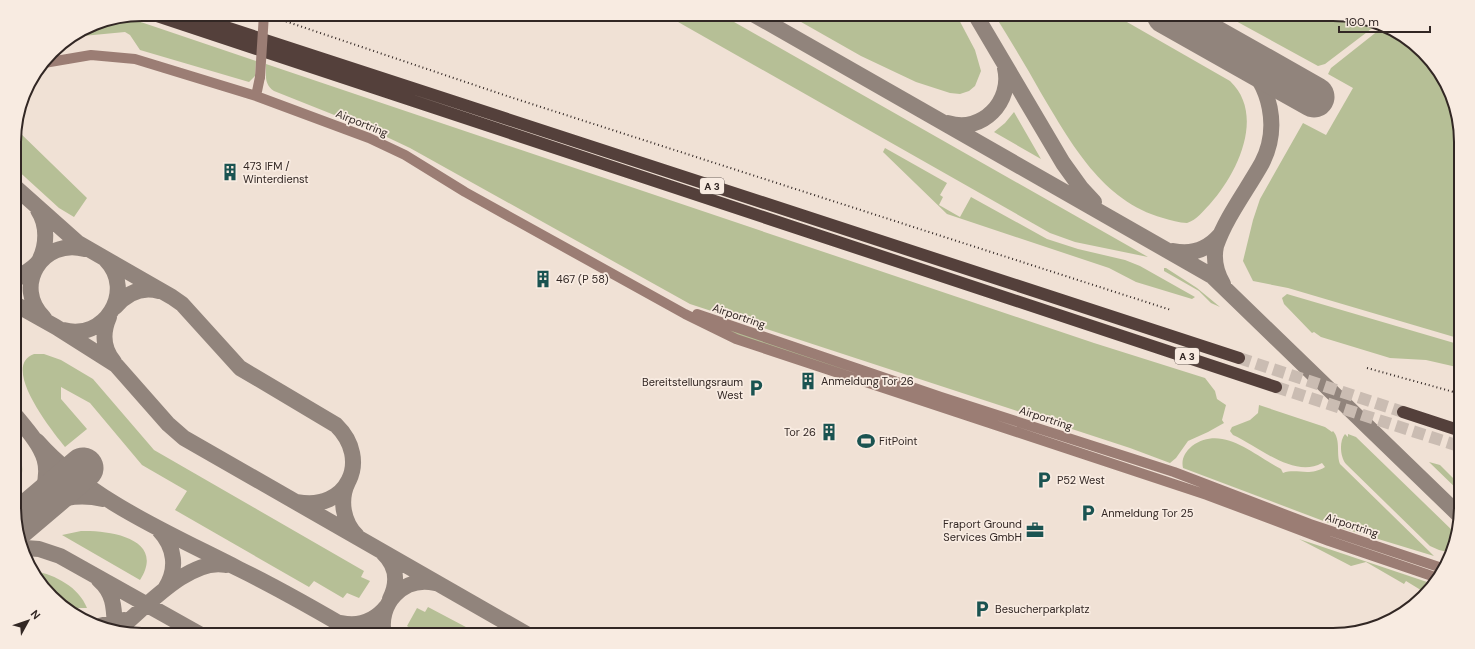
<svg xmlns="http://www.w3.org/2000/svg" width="1475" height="649" font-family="'DM Sans',sans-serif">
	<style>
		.green { fill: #b6bf96 }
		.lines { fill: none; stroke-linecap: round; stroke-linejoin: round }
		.taxiway { stroke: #91847c; stroke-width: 16 }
		.runway { stroke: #91847c; stroke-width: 41 }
		.highway-tunnel { stroke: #cabcb2; stroke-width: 12; stroke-dasharray: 12 6; stroke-linecap: butt }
		.secondary { stroke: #9b7d74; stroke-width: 10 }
		.highway { stroke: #54403b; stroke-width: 12 }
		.rail { stroke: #322724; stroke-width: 2; stroke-dasharray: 1 3; stroke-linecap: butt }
		.secondary-bridge { stroke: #9b7d74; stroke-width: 10 }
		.labels { text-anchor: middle; stroke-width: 3.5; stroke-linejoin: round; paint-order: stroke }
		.shield { fill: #f8ebe1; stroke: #6d625d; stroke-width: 1 }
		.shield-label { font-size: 10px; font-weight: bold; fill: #322724 }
		.street-label { font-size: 11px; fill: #322724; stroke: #f8ebe1 }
		.poi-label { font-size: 11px; fill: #322724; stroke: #f8ebe1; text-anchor: start }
		.rim { fill: none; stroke: #322724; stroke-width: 2 }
	</style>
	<rect width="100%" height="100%" fill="#f0e1d5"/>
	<!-- green -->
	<path class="green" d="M620,14H641L633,20Z
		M664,14H720L1148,257L1075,242L1050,233Z
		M787,14H956L975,50L981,71L975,86L969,91L960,94L950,93L916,82L861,56Z
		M994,14H1113L1230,81C1266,115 1237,174 1210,204C1203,211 1197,220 1187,223C1179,223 1171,220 1163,218C1102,201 1071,143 1041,93C1026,66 1010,40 994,14Z
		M1223,14H1333L1379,23L1325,64L1318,66Z
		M126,17L256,61L255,76L249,82L140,50L130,35L125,32L72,37L93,24Z
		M1384,26L1435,64L1460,126L1461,339L1288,288L1253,281L1243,261L1253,220L1260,199L1303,123L1326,135L1353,88L1328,74L1331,68Z
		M266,64L1094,343L1205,378L1215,391L1217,399L1226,405L1222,420L1224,423L1208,432L1188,441L1176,458L1170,463L1130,448L690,304L410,148L372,130L274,91C264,84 266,76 266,64Z
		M1014,112L1041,159L994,132L1005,123Z
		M16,129L87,198L74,217L59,208L14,167Z
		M885,148L947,183L940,195L943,197L939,205L960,217L971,197L1047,239L1078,249L1125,260L1140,266L1195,297L1192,299L1136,282L1109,268L947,214L883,152Z
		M1166,268L1197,288L1220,307L1211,303L1199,291L1164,271V268Z
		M1287,294L1461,345V368L1426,360L1390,358L1321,337L1314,332L1312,333L1284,304L1282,298Z
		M703,320L847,368L846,372L730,333Z
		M34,354H44L61,360L93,379L154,450L364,571L361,577L370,581L359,598L347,593L343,598L314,581L309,587L175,510L187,491L142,465L90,403L61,387V399L87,429L65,447C52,431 0,366 34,354Z
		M1259,405L1325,427L1332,432L1333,431C1341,440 1336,453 1340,464L1434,556L1342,528L1183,468C1181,459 1185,452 1192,446C1223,424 1253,455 1281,469L1283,473C1297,468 1309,477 1325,467L1322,463C1294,479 1258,446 1233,435L1230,431L1232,427L1250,420L1258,413Z
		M1345,434L1348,437V434L1356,437L1456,534L1452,553L1439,550L1430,546L1346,464C1340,457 1339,441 1345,434Z
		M15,445C22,458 27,476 15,486Z
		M1429,462L1440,465L1461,486V493Z
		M81,531C111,530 166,539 140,580L62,535Z
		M1299,539L1430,583L1424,592L1406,581L1404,584L1366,562L1351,566Z
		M35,571C55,575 79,587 87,608H71L41,585Z
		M428,607L481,635H417L418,633L407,626L417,608L425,612Z"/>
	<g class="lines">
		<!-- taxiway -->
		<path class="taxiway" d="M753,14L1212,276L1459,515
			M975,14L1063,163L1081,188L1094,202
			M1193,29C1209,38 1228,47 1242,59C1271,85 1280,128 1262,163C1247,190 1226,217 1216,246C1213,260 1216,272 1223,284
			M948,123C982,134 1013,101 1005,68
			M14,186L78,243L172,297L182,304L240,368L336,425C372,460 347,512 297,502
			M1173,251C1192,255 1208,249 1220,235
			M15,280C21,275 35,268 39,261C47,246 48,225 38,210
			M15,304L56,327L116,365L168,424L184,438L528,635
			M115,307C127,293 141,286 159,291
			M109,317C102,333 103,349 114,362
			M44,318C12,287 42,237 85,249
			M63,330C104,342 136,291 106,260
			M15,415C44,450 57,464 36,509
			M37,441C89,500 171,534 239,569C280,589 320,612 359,635
			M348,482C339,500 343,522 357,536
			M36,509C58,497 79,493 103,499
			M159,530C175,547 178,569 165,589
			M25,548L39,549L60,556L201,635
			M383,553C397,566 398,583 390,599
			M99,580C115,594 114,610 115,630
			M341,623C359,627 375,621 387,606
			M99,626L124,620
			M118,630C145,608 190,557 226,565
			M384,635C377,604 403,576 435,583"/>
		<!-- runway -->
		<path class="runway" d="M1167,14L1314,97
			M16,525L83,468"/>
		<!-- highway-tunnel -->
		<path class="highway-tunnel" d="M1239,358L1403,412
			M1276,387L1459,446"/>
		<!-- secondary -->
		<path class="secondary" d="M44,63L91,55L135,59L256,96L369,138L405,155L465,192L685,314L736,339L1207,495L1329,541L1435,577
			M256,96L260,77
			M697,314L941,397L1174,472L1310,524L1442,568"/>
		<!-- highway -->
		<path class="highway" d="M151,14L1276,387
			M186,14L1239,358
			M1403,412L1461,431
			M1459,446L1461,447"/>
		<!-- rail -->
		<path class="rail" d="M267,15L510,97L1171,310
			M1367,368L1461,394"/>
		<!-- secondary-bridge -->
		<path class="secondary-bridge" d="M260,77L264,14"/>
	</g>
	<!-- icons -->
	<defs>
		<g id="building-bare" transform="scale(1.38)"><path d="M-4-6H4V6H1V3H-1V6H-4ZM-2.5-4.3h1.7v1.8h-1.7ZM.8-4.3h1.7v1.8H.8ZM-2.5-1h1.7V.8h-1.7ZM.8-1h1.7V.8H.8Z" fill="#1a5351" stroke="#f8ebe1" stroke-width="2.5" paint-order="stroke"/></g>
		<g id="parking-bare" transform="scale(1.38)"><path d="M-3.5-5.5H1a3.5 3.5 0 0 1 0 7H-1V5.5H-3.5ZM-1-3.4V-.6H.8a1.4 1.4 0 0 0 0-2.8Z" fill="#1a5351" stroke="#f8ebe1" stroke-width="2.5" paint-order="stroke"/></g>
		<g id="stadium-bare" transform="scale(1.38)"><path d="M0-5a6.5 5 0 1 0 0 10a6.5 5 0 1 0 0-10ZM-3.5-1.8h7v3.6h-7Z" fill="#1a5351" stroke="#f8ebe1" stroke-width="2.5" paint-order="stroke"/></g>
		<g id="office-bare" transform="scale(1.38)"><path d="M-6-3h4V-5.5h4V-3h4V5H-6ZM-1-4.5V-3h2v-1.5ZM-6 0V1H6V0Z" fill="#1a5351" stroke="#f8ebe1" stroke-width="2.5" paint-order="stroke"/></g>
	</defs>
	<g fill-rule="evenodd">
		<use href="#building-bare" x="230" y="172"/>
		<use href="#building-bare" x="543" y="279"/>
		<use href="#building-bare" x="808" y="381"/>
		<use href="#parking-bare" x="756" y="388"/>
		<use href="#building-bare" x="829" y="432"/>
		<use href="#stadium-bare" x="866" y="441"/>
		<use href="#parking-bare" x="1044" y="480"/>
		<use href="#parking-bare" x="1088" y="513"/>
		<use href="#office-bare" x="1035" y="530"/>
		<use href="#parking-bare" x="982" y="609"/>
	</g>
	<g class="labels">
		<!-- shield labels -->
		<g class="shield">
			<rect x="700" y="178" width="24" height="16" rx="3"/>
			<rect x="1175" y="348" width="24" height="16" rx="3"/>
		</g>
		<g class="shield-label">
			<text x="712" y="190">A 3</text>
			<text x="1187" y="360">A 3</text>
		</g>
		<!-- street labels -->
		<g class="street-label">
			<text transform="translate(362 123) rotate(22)" y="4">Airportring</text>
			<text transform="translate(739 316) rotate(19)" y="4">Airportring</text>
			<text transform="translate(1046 418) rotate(18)" y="4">Airportring</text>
			<text transform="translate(1352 525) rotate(18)" y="4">Airportring</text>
		</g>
		<!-- poi labels -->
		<g class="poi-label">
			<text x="243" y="170">473 IFM /<tspan x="243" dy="13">Winterdienst</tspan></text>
			<text x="556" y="283">467 (P 58)</text>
			<text x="821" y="385">Anmeldung Tor 26</text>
			<text x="743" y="386" text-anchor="end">Bereitstellungsraum<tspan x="743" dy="13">West</tspan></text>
			<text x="816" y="436" text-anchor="end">Tor 26</text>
			<text x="879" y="445">FitPoint</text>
			<text x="1057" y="484">P52 West</text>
			<text x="1101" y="517">Anmeldung Tor 25</text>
			<text x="1022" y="528" text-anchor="end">Fraport Ground<tspan x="1022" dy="13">Services GmbH</tspan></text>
			<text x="995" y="613">Besucherparkplatz</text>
		</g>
	</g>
	<!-- crop -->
	<path d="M0 0H1475V649H0ZM142 21H1333A121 121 0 0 1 1454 142V507A121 121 0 0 1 1333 628H142A121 121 0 0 1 21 507V142A121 121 0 0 1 142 21Z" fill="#f8ebe1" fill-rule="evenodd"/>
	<path class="rim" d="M142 21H1333A121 121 0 0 1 1454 142V507A121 121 0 0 1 1333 628H142A121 121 0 0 1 21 507V142A121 121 0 0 1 142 21Z"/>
	<!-- north arrow -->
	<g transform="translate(28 621) rotate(50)" stroke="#f8ebe1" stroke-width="3" paint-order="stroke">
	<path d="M0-3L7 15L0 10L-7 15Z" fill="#322724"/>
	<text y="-6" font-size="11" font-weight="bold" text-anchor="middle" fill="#322724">N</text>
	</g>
	<!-- scale -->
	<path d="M1339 26v6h91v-6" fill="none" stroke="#322724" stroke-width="2"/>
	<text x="1345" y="26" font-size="12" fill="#322724" stroke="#f8ebe1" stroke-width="3" paint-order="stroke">100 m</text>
</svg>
